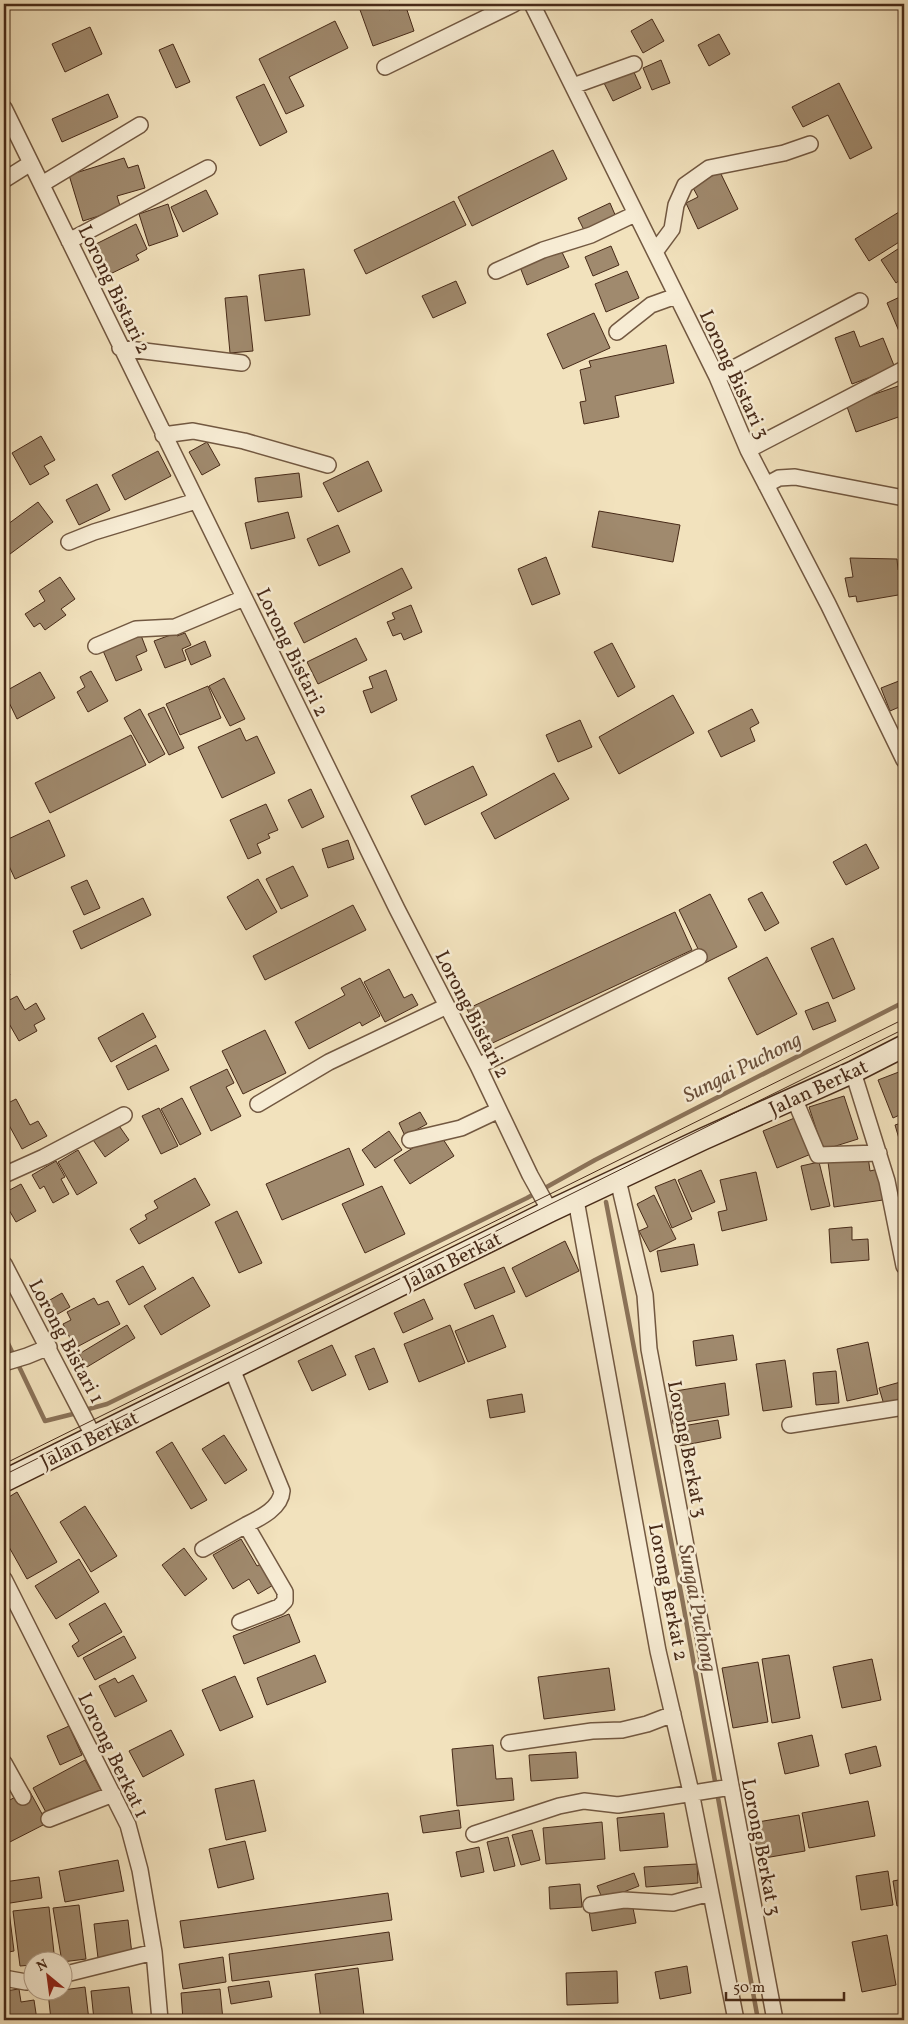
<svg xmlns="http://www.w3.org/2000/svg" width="908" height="2024" font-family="Vollkorn,serif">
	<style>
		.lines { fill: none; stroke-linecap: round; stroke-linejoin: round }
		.stream { stroke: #8b7359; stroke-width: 4.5 }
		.building { fill: #a08a6e; stroke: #472a18 }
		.street-casing { stroke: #725841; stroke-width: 18 }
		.secondary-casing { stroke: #472a18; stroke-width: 24 }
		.street { stroke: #f7ecd4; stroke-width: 15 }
		.secondary { stroke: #f7ecd4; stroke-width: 21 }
		.tram { stroke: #472a18; stroke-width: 1 }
		.labels { text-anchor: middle; stroke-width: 5; stroke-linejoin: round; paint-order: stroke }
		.street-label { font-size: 20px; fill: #472a18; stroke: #f7ecd4 }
		.water-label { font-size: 21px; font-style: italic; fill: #694e39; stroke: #f7ecd4 }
	</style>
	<rect width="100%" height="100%" fill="#f2e2bd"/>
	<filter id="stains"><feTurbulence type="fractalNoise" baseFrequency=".004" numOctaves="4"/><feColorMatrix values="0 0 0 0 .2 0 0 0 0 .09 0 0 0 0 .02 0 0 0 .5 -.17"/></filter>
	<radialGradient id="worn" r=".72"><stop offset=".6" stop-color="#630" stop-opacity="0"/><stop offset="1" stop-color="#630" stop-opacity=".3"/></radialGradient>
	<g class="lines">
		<!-- stream -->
		<path class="stream" d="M606,1202L682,1598L758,2020
			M4,1335L45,1421L77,1413
			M85,1410L107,1404L527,1198L595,1160L904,1002"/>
	</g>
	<!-- building -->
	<path class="building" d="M368,4H387L389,10L405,4L414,31L373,46L359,7Z
		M652,19L664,41L643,53L631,31Z
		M335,21L348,48L289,77L304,106L286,114L259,59Z
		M90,27L102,54L65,72L52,44Z
		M719,34L730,54L709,66L698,45Z
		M173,44L190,82L176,88L159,50Z
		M661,60L670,83L652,90L643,68Z
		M633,70L641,88L613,101L604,83Z
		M839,83L872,148L850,159L828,115L803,127L792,107Z
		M264,84L287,132L260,146L236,97Z
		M108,94L118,117L62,142L52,119Z
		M553,150L567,179L472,226L458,197Z
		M124,158L128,168L138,165L145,188L117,196L121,209L83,221L69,175Z
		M720,172L738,209L698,229L686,203L698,197L692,186Z
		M206,190L218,214L183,232L171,207Z
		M454,201L466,225L366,274L354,250Z
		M610,203L616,217L585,232L578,218Z
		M168,204L178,236L149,246L139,214Z
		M899,212L904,221V239L869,261L855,239Z
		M136,224L147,249L136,255L139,260L106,276L92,246Z
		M904,245V277L896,283L881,260Z
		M611,246L619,265L593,276L585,257Z
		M561,250L569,267L527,285L520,267Z
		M304,269L310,315L265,321L259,275Z
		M627,271L639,298L606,312L595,284Z
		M456,281L466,303L433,318L422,296Z
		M904,295V343L887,303Z
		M247,296L253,351L230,353L225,298Z
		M594,313L610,348L563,369L547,334Z
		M854,331L860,347L883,338L895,368L852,384L835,338Z
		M666,345L674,383L615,396L619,417L584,424L580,402L586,401L580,370L591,367L589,361Z
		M904,384V415L856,432L846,404Z
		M41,436L55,460L44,466L49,474L30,485L12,453Z
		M207,442L220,465L202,475L189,452Z
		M158,451L171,476L125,500L112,475Z
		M368,461L382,491L338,512L323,483Z
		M299,473L302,497L258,502L255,478Z
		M97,484L110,510L79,525L66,500Z
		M38,502L53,522L6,557L4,527Z
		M599,511L680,525L673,562L592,547Z
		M288,512L295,538L251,549L245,523Z
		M338,525L350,552L319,566L307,539Z
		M546,557L560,594L532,605L518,569Z
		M850,558L897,559L898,570L904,569V594L857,602L856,596L849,597L845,578L853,577Z
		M402,568L412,588L304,643L294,623Z
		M60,577L75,599L61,609L66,615L45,630L40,623L34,627L25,614L45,601L39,591Z
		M411,605L422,632L404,640L401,633L393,636L387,622L395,619L392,613Z
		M139,630L147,651L136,656L142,670L116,681L101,646Z
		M176,633L177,636L185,633L191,645L182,649L186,660L165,668L154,641Z
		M356,638L367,660L318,684L307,662Z
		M205,641L211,656L191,665L185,650Z
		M612,643L635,687L618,697L594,652Z
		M386,670L397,700L371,713L363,691L373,688L369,677Z
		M91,671L108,701L88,712L77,692L85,687L80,677Z
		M40,672L55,698L17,719L4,692Z
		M224,678L245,719L230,726L209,686Z
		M904,679V705L890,711L881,688Z
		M208,686L221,718L180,735L166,704Z
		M673,695L694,733L619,774L599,737Z
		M164,707L184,748L169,755L148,714Z
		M140,709L165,754L149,763L124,718Z
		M752,709L759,723L750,728L755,741L721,757L708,731Z
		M580,720L592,747L558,762L546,735Z
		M240,728L246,741L257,736L275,773L222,798L198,747Z
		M131,735L146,765L50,813L35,783Z
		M473,766L487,795L425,825L411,796Z
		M554,773L569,799L495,839L481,813Z
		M311,789L324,817L302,828L288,800Z
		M266,804L278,830L268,834L270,838L257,844L261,853L248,859L230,820Z
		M49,820L65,856L15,879L4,855V841Z
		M348,840L354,859L328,868L322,849Z
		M866,844L879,868L846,885L833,862Z
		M293,866L308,896L281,909L266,879Z
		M258,879L277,912L246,930L227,897Z
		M87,880L100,908L84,915L71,887Z
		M762,892L779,923L765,931L748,899Z
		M710,894L737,947L705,963L679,910Z
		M143,898L151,915L81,949L73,931Z
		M353,905L366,930L265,980L253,956Z
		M675,912L692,950L484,1047L467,1009Z
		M833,938L855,989L833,999L811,948Z
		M767,957L797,1014L757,1035L728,978Z
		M4,964L10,975L4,979Z
		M389,969L404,998L412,994L418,1005L385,1022L364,982Z
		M360,978L380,1016L362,1026L360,1022L309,1049L295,1022L345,995L341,988Z
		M17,996L25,1010L36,1003L45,1019L34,1025L37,1031L19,1041L4,1015V1003Z
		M828,1002L836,1021L813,1030L805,1011Z
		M143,1013L156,1037L111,1062L98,1038Z
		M265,1030L286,1073L243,1094L222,1051Z
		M156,1045L169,1070L128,1090L116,1066Z
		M227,1069L234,1083L226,1087L241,1116L211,1131L190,1087Z
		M904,1070V1113L893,1118L878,1080Z
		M844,1096L858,1139L823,1150L809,1107Z
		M182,1098L201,1134L180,1145L161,1109Z
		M16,1099L30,1125L38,1121L47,1136L22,1149L4,1116V1105Z
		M159,1108L178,1146L161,1154L142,1116Z
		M420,1112L427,1124L405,1136L399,1123Z
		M797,1117L811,1154L777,1168L763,1131Z
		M115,1120L129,1140L105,1157L91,1137Z
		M904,1122V1141L900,1142L895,1125Z
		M389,1131L402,1150L375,1168L362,1150Z
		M433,1135L441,1136L454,1156L410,1184L394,1160Z
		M349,1148L364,1185L282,1220L266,1184Z
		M78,1150L97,1183L77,1195L58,1162Z
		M868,1156L870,1171L878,1169L883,1200L834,1207L828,1162Z
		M56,1161L65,1177L61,1179L69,1194L53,1203L44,1186L40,1189L32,1175Z
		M819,1162L830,1206L811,1210L801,1166Z
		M701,1170L715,1202L692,1212L678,1180Z
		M756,1172L767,1220L722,1231L718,1212L727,1210L720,1180Z
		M195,1178L210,1205L139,1244L130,1229L147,1219L145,1215L158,1208L154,1201Z
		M675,1179L692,1219L672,1228L655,1187Z
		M21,1184L36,1211L16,1222L9,1210L4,1213V1193Z
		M382,1186L405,1234L365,1253L342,1204Z
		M654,1195L676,1239L650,1252L639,1231L648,1227L637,1204Z
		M237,1211L262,1263L239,1273L215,1222Z
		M852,1227V1240L868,1239L869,1260L831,1263L829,1229Z
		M565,1241L579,1271L526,1297L512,1268Z
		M694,1244L698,1265L661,1272L657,1251Z
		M143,1266L156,1289L129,1305L116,1281Z
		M504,1267L515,1292L475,1309L464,1284Z
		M193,1277L210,1306L161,1335L144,1306Z
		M62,1293L70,1307L51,1318L43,1304Z
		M94,1298L98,1305L108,1301L120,1324L75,1348L63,1324L71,1320L67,1312Z
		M424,1299L433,1319L403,1333L394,1313Z
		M493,1315L506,1347L468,1362L455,1331Z
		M127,1325L135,1338L87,1367L79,1354Z
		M450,1325L465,1363L419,1382L404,1344Z
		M733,1335L737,1360L696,1366L693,1341Z
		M868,1342L878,1394L847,1401L837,1349Z
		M332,1345L346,1375L312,1391L298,1361Z
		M374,1348L388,1382L369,1390L355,1356Z
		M785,1360L792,1407L763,1411L756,1364Z
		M836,1371L839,1403L816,1405L813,1373Z
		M904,1381V1403L885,1408L879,1388Z
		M725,1383L729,1415L673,1424L669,1392Z
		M522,1394L525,1412L490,1418L487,1400Z
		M718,1420L721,1438L680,1446L677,1427Z
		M224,1435L247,1470L225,1484L202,1449Z
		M172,1442L207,1500L191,1509L156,1452Z
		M17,1492L57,1562L27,1579L4,1538V1500Z
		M85,1506L117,1556L91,1572L60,1522Z
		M241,1539L257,1566L263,1563L275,1584L258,1594L249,1579L233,1589L213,1555Z
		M184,1548L207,1579L185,1596L162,1565Z
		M79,1559L99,1592L56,1619L35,1586Z
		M105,1603L122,1632L78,1657L72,1646L79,1641L69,1624Z
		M289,1614L300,1642L244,1664L233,1636Z
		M124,1636L136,1658L95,1680L83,1658Z
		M315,1655L326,1682L267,1705L257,1678Z
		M789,1655L800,1718L772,1723L762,1659Z
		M872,1659L881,1700L842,1708L833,1667Z
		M758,1662L768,1722L733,1728L722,1668Z
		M609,1668L615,1710L544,1719L538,1677Z
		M133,1675L147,1701L115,1717L99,1686L115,1678L118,1683Z
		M235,1676L253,1717L220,1731L202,1690Z
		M69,1726L82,1755L60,1765L47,1736Z
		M171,1730L184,1755L143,1777L129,1751Z
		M812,1735L819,1766L785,1774L778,1743Z
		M493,1745L496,1779L512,1778L514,1800L457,1806L452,1749Z
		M876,1746L881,1766L850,1774L845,1754Z
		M576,1752L578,1778L531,1781L529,1755Z
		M85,1760L101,1790L49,1818L33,1788Z
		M254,1780L266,1831L226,1840L215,1789Z
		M29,1790L47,1823L4,1845V1803Z
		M868,1801L875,1836L809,1848L802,1813Z
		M459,1810L461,1828L423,1833L420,1816Z
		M664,1813L668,1847L620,1851L617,1818Z
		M799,1815L805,1851L759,1859L752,1823Z
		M602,1822L605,1859L546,1864L543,1828Z
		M532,1830L540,1860L521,1865L512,1835Z
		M508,1837L515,1866L494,1871L487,1842Z
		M245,1841L254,1879L218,1888L209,1849Z
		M479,1847L484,1872L461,1877L456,1852Z
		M118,1860L124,1891L65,1902L59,1871Z
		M697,1864L698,1883L646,1887L644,1867Z
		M888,1871L893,1905L861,1910L856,1876Z
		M634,1873L639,1886L603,1900L597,1886Z
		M39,1877L42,1898L4,1904V1882Z
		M904,1879V1905L897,1906L893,1881Z
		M580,1884L582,1907L550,1909L549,1887Z
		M388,1893L392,1920L184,1948L180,1921Z
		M632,1903L636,1923L592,1931L589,1911Z
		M79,1905L86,1959L62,1962L53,1908Z
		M49,1907L55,1962H32V1965L20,1966L13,1911Z
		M9,1911L14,1951L4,1953V1912Z
		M128,1920L132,1954L98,1958L94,1924Z
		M389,1932L393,1960L232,1981L229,1954Z
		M887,1935L896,1985L862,1992L852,1942Z
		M223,1957L226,1982L183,1989L179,1964Z
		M687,1966L691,1993L660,1999L655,1972Z
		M358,1968L364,2016L321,2020L315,1974Z
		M617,1971L618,2003L567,2005L566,1973Z
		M269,1981L272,1997L231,2004L228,1987Z
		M85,1987L89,2020H51L48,1992Z
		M129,1987L133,2020H94L91,1991Z
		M19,1989L21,2002L34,2000L37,2020H9L5,1991Z
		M220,1989L223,2020H183L181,1993Z"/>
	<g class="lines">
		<!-- street casing -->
		<g class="street-casing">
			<path id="street" d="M532,4L717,377L748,450L828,604L904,760
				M385,67L514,4
				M573,86L634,64
				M4,108L397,909L478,1066L530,1175L550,1211
				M4,180L31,163
				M42,184L140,125
				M69,241L208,168
				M655,252L672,229L676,205L685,185L709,168L784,153L810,144
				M496,271L543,250L591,235L635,214
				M617,332L651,305L676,296
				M120,348L242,363
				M717,377L860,301
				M163,435L193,431L244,441L328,465
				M748,450L904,369
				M766,485L779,478L795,477L904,498
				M69,542L94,532L196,501
				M96,646L136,629L175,627L244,598
				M478,1066L699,957
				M853,1072L887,1181L904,1266
				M794,1098L818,1155L879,1153
				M258,1104L329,1062L447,1006
				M410,1140L461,1128L499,1110
				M4,1175L44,1157L124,1115
				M618,1180L645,1295L649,1349L775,2020
				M576,1200L658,1651L691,1792L736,2020
				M4,1264L94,1437
				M4,1363L27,1356L49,1347
				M232,1369L282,1491C281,1508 260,1518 246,1525L285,1592V1601L279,1607L240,1622
				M790,1425L904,1407
				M203,1549L246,1525
				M4,1579L128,1825L140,1870L154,1952L160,2020
				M509,1743L592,1731L622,1730L647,1724L673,1714
				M4,1763L23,1797
				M49,1819L113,1794
				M474,1834L559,1806L584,1801L618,1805L731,1787
				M591,1905L624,1900L673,1903L710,1893
				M62,1975L154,1952
				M4,1978L26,1982L32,1981"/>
		</g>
		<!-- secondary casing -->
		<g class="secondary-casing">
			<path id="secondary" d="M4,1481L550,1211L703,1139L853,1072L904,1046"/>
		</g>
		<!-- street -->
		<use href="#street" class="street"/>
		<!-- secondary -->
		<use href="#secondary" class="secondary"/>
		<!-- tram -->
		<path class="tram" d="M4,1464L904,1019
			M4,1475L904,1029"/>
	</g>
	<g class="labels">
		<!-- street labels -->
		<g class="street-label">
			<text transform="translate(115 289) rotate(64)" y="7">Lorong Bistari 2</text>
			<text transform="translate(735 374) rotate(65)" y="7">Lorong Bistari 3</text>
			<text transform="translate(293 652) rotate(64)" y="7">Lorong Bistari 2</text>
			<text transform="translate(473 1014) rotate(63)" y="7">Lorong Bistari 2</text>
			<text transform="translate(818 1087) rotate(-25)" y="7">Jalan Berkat</text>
			<text transform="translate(452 1260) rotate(-26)" y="7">Jalan Berkat</text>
			<text transform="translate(67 1341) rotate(62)" y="7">Lorong Bistari 1</text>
			<text transform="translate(89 1439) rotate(-26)" y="7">Jalan Berkat</text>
			<text transform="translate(688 1449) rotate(79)" y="7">Lorong Berkat 3</text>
			<text transform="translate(669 1592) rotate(79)" y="7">Lorong Berkat 2</text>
			<text transform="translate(114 1755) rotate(64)" y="7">Lorong Berkat 1</text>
			<text transform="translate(762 1847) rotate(79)" y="7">Lorong Berkat 3</text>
		</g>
		<!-- water labels -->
		<g class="water-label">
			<text transform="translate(742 1067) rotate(-27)" y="7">Sungai Puchong</text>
			<text transform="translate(698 1608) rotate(79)" y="7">Sungai Puchong</text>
		</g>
	</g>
	<!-- margin -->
	<rect width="908" height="2024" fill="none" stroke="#f2e2bd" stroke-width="20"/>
	<rect x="5" y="5" width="898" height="2014" fill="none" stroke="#472a18" stroke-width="2.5"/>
	<rect x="10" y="10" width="888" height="2004" fill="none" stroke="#472a18"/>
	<!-- north arrow -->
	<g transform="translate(48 1976) rotate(331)"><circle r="24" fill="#f7ecd4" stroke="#b19e89"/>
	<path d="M0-4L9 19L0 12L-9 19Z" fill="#8f2418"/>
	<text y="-8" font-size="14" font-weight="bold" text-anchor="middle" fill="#472a18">N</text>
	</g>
	<!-- scale -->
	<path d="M726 1992v8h118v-8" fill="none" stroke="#472a18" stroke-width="2.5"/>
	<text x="733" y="1992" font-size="15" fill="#472a18" stroke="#f7ecd4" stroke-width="4" paint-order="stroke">50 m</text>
	<rect width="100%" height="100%" filter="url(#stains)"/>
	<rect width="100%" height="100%" fill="url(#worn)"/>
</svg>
